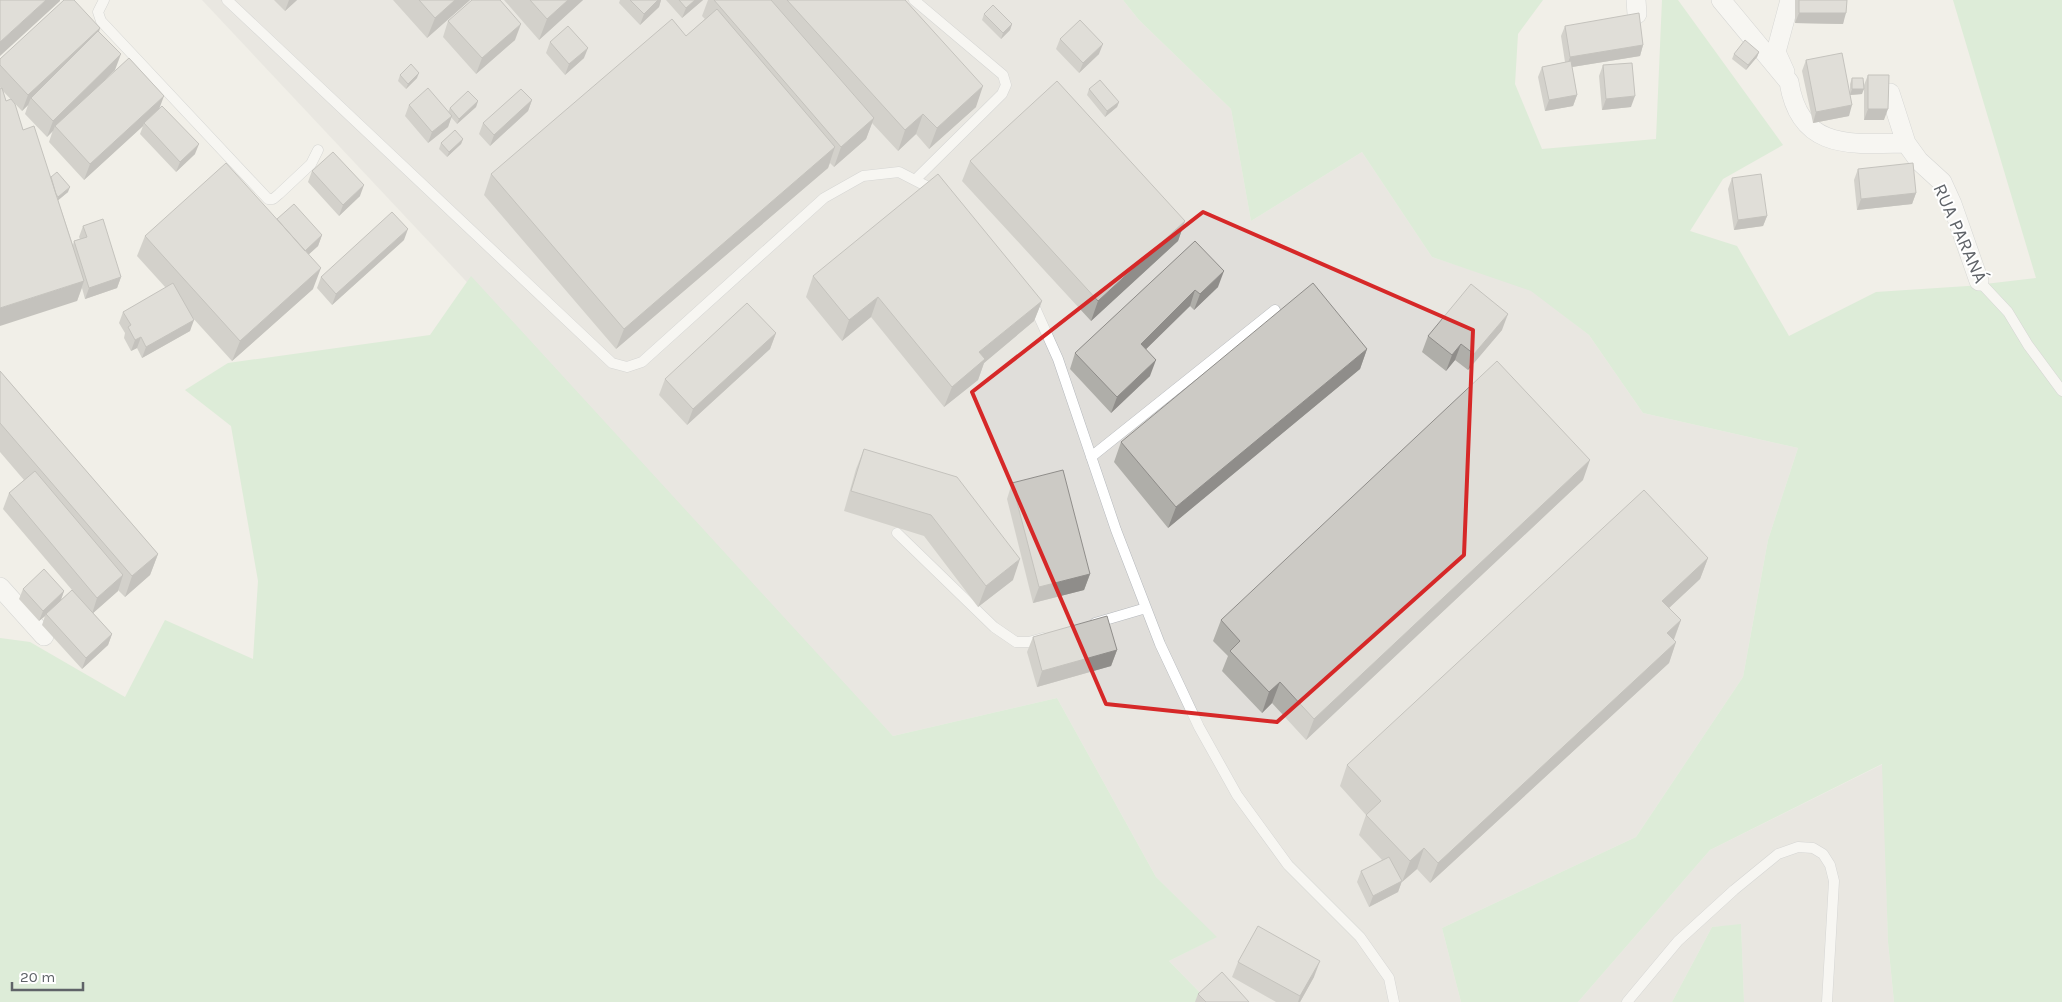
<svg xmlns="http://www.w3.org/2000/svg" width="2062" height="1002" font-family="Karla,sans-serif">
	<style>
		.industrial { fill: #e0deda }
		.green { fill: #c5e8c5 }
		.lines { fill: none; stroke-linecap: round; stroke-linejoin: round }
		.service-casing { stroke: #b5b8bc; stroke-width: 11 }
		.minor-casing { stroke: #b5b8bc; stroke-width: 20 }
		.service { stroke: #fff; stroke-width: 10 }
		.minor { stroke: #fff; stroke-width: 19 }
		.wall { fill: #afaea9 }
		.shaded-wall { fill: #8f8d8a }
		.building { fill: #cccac5; stroke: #8f8d8a }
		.marked { fill: none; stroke: #d62828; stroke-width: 4; stroke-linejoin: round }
		.labels { text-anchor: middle; stroke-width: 4; stroke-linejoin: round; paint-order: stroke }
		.street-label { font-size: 19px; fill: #5f6368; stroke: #fff }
	</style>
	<rect width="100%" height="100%" fill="#f1efe8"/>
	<!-- industrial -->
	<path class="industrial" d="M202,0H1123L1139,20L1231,109L1251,221L1362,152L1432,257L1531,290L1589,335L1643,413L1798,448L1768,540L1743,677L1636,837L1442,928L1461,1002H1209L1169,961L1216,937L1156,877L1057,698L893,736Z
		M1883,764L1888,942L1894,1002H1744L1741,925L1712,927L1672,1002H1578L1710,850Z"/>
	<!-- green -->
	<path class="green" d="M1123,0H1543L1518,34L1515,84L1542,149L1656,139L1662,0H1678L1783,145L1723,179L1690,231L1737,246L1789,336L1876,292L1968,286L2036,278L1953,0H2062V1002H1894L1888,942L1882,764L1710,850L1578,1002H1461L1442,928L1636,837L1743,677L1768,540L1798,448L1643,413L1589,335L1531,291L1432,257L1362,152L1251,221L1231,109L1139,20Z
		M471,276L893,736L1057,698L1156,877L1217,937L1169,961L1209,1002H0V638L30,642L125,697L165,620L253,659L258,581L231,426L185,390L228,363L430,335Z
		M1741,924L1744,1002H1672L1712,927Z"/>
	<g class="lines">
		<!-- service casing -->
		<g class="service-casing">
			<path id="service" d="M104,0L98,12L101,21L268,199H273L279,194L311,164L318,150
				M227,0L612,363L627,367L642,362L824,198L863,176L899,172L936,191
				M914,0L1003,75L1006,85L1002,94L915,180
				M1979,281L2008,312L2028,345L2062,391
				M1032,301L1058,359L1116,530L1160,644L1199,727L1237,795L1288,865L1360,937L1389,978L1394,1002
				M1091,457L1275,310
				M897,533L994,627L1016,642H1029L1043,638
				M1095,623L1146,608
				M1627,1002L1678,941L1734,890L1778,854L1798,847L1813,848L1823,854L1830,865L1834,881L1827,1002"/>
		</g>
		<!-- minor casing -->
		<g class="minor-casing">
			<path id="minor" d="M1636,0L1637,14
				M1721,0L1789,82C1800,151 1851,144 1906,143
				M1785,72L1776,52L1790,0
				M1890,93L1906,143L1919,161L1942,182L1952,204L1979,281
				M0,587L44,636"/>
		</g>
		<!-- service -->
		<use href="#service" class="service"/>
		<!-- minor -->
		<use href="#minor" class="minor"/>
	</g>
	<!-- wall -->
	<path class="wall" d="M274,0H297L285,11Z
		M393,0H470L427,38Z
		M504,0H583L539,40Z
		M620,0H661L659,7L640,25L619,3Z
		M666,0H703L682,18Z
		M708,0H905L976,107L929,149L916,134L898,151L872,123L866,139L834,167L830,163L828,168L616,349L484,195L491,174L686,36L705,19L702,16Z
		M1795,0H1847L1843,24L1795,23Z
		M984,14L1012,24L1010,30L1001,39L982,20Z
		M448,21L515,40L476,74L443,37Z
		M1565,26L1643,45L1640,56L1572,67L1577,95L1573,106L1545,111L1538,77L1542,67L1565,62L1561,36Z
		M100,28L99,32L115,70L96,88L159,108L195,154L176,172L140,134L143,126L84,180L49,142L53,130L47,137L25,114L28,105L22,111L2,90L6,101L51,177L68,192L58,200L73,245L74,241L80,239L79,237L83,226L121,277L117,288L85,299L82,288L77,301L0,87V59Z
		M1060,39L1099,54L1079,73L1056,49Z
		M550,42L584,58L565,75L546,53Z
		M1759,52L1757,57L1746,70L1732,59L1734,54Z
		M1806,60L1850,92V84L1852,78L1862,94L1850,95L1849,116L1813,123L1802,71Z
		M1603,65L1631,107L1602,110L1599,76Z
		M400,75L417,78L406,89L398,81Z
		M1868,75L1884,120H1864V85Z
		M1089,89L1119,102L1117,107L1105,117L1087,95Z
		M532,100L528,111L490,146L479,134L483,123Z
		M478,101L476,107L457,124L451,117L448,127L428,143L405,116L409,105L448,112L450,108Z
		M463,139L461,144L447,157L439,149L441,143Z
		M970,161L1185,221L1178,241L1091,321L962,181Z
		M1858,169L1916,193L1912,204L1857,210L1854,180Z
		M312,171L360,196L339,216L308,182Z
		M1732,178L1767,216L1763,226L1734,230L1728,189Z
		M277,219L322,235L318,246L308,255L313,289L232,361L192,317L190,331L142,358L137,348L131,351L124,338L125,333L119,323L123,312L166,288L137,256L145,236Z
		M404,240L332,305L317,288L321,277Z
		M1195,241L1218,287L1194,310L1190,306L1146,349L1150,376L1111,413L1070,369L1075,353Z
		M813,276L1042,301L1034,321L984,363L978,380L944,407L871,317L842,341L806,297Z
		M1502,330L1468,370L1455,360L1446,371L1422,352L1428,336Z
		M776,333L770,349L687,425L659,395L665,379Z
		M1367,349L1360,369L1168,528L1114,462L1121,442Z
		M0,371L158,554L150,575L125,597L118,590V591L93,613L112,634L108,645L82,669L42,625L45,616L39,621L19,599L23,589L64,591L61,600L72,590L3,509L9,493L24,480L0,452Z
		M864,449L1013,580L978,607L924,536L844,511L856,469Z
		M1583,480L1306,740L1272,703L1262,713L1222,671L1228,656L1213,641L1221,620Z
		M1012,483L1090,574L1084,590L1033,603L1007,499Z
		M1708,558L1700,579L1669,608L1681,620L1674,640L1676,642L1669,663L1430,883L1417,869L1402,882V881L1398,892L1369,907L1357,882L1361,871L1382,860L1359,835L1366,815L1340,786L1347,765Z
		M1033,637L1117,650L1111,666L1037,687L1027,652Z
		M1238,962L1314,977L1300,1002H1276L1232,977Z
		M1198,994L1249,1002H1195Z"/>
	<!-- shaded-wall -->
	<path class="shaded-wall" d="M46,0H60V1L0,56V42Z
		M289,0H297L285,11Z
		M455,0H470L427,38L435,18Z
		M568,0H583L539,40L547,19Z
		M658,0H661L659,7L640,25L644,14Z
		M695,0H703L682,18L686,8Z
		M1799,13H1846L1843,24L1795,23Z
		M521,24L515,40L476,74L482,58Z
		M1012,24L1010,30L1001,39L1003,33Z
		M100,28L94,44L31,98L28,105L22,111L28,95Z
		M1103,44L1099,54L1079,73L1083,63Z
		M1643,45L1640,56L1566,68L1570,57Z
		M588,48L584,58L565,75L569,64Z
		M1759,52L1757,57L1746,70L1748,65Z
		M121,54L115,70L56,128L55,126L53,131L47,137L53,121Z
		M419,73L417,78L406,89L408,84Z
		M983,86L976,107L929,149L937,128Z
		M1852,89H1864L1862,94L1850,95Z
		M1577,95L1573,106L1545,111L1549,100Z
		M164,96L158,112L144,123L143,126L84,180L90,164Z
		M1635,96L1631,107L1602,110L1606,99Z
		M532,100L528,111L490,146L494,135Z
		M478,101L476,107L457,124L459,119Z
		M1119,102L1117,107L1105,117L1107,111Z
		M1852,105L1849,116L1813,123L1816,112Z
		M1868,109H1888L1884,120H1864Z
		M923,114L916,134L898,151L905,130Z
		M452,116L448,127L428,143L432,132Z
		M874,118L866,139L834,167L841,147Z
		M463,139L461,144L447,157L449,152Z
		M199,144L195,154L176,172L180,162Z
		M835,147L828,168L616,349L624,329Z
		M364,185L360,196L339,216L343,205Z
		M70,187L68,192L56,202L58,197Z
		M1916,193L1912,204L1857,210L1861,199Z
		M1767,216L1763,226L1734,230L1738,220Z
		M1185,221L1178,241L1091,321L1098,301Z
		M408,229L404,240L332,305L336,294Z
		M322,235L318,246L296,266L300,255Z
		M321,268L313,289L232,361L240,341Z
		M1224,271L1218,287L1194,310L1200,294Z
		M121,277L117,288L85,299L89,288Z
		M84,281L77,301L0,326V308Z
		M1195,290L1190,306L1135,360L1141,344Z
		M878,297L871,317L842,341L849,320Z
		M1042,301L1034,321L984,363L978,380L944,407L952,387L979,352Z
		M1508,314L1502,330L1468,370L1474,354Z
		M194,320L190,331L142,358L146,347Z
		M776,333L770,349L687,425L693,409Z
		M141,337L137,348L131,351L135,340Z
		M1461,344L1455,360L1446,371L1452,355Z
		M1367,349L1360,369L1168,528L1176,507Z
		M1156,360L1150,376L1111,413L1117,397Z
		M1590,460L1583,480L1306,740L1314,719Z
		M158,554L150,575L125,597L132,576Z
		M1708,558L1700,579L1655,621L1662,601Z
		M1020,559L1013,580L978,607L986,586Z
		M1090,574L1084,590L1033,603L1039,587Z
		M123,575L118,591L92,614L97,598Z
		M64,591L60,602L46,614L45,616L39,621L43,611Z
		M1681,620L1673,641L1667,633Z
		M112,634L108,645L82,669L86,658Z
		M1676,642L1669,663L1430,883L1438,863Z
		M1117,650L1111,666L1037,687L1042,671Z
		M1280,682L1272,703L1262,713L1269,692Z
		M1424,848L1417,869L1402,882L1410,861Z
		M1402,881L1398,892L1369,907L1373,896Z
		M1320,961L1314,977L1300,1002H1298L1300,996Z"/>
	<!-- building -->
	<path class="building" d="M0,0H46L0,42Z
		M64,0H74L100,28L28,95L0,65V59Z
		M419,0H455L435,18Z
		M472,0H500L521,24L482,58L448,21Z
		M530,0H568L547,19Z
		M630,0H658L644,14Z
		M679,0H695L686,8Z
		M714,0H771L874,118L841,147Z
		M787,0H905L983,86L937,128L923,114L905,130Z
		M1799,0H1847L1846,13H1799Z
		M993,5L1012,24L1003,33L984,14Z
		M717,9L835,147L624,329L491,174L672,19L686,36Z
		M1639,13L1643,45L1570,57L1565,26Z
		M1080,20L1103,44L1083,63L1060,39Z
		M568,26L588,48L569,64L550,42Z
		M98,31L121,54L53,121L31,98Z
		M1745,40L1759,52L1748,65L1734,54Z
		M1842,53L1852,105L1816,112L1806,60Z
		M129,58L164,96L90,164L55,126Z
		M1571,61L1577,95L1549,100L1542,67Z
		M1632,63L1635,96L1606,99L1603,65Z
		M411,64L419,73L408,84L400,75Z
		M1868,75H1889L1888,109H1868Z
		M1852,78H1863L1864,89H1852Z
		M1100,80L1119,102L1107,111L1089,89Z
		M1057,81L1185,221L1098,301L970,161Z
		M2,88L6,101L11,99L15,104L23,130L34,126L84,281L0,308V89Z
		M428,88L452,116L432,132L409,105Z
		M521,89L532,100L494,135L483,123Z
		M468,91L478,101L459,119L450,108Z
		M162,106L199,144L180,162L144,123Z
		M455,130L463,139L449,152L441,143Z
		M333,152L364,185L343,205L312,171Z
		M226,163L321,268L240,341L145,236Z
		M1913,163L1916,193L1861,199L1858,169Z
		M57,172L70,187L58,197L56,194L51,177Z
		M938,174L1042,301L979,352L985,359L952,387L878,297L849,320L813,276Z
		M1761,174L1767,216L1738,220L1732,178Z
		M294,204L322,235L305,251L277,219Z
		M392,212L408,229L336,294L321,277Z
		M103,219L121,277L89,288L74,241L87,237L83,226Z
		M1195,241L1224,271L1200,294L1195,290L1141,344L1156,360L1117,397L1075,353Z
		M173,283L194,320L146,347L141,337L135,340L128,327L131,325L123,312Z
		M1313,283L1367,349L1176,507L1121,442Z
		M1471,284L1508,314L1474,354L1461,344L1452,355L1428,336Z
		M747,303L776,333L693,409L665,379Z
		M1497,361L1590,460L1314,719L1280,682L1269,692L1230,651L1240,641L1221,620Z
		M0,371L158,554L132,576L0,423Z
		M864,449L957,477L1020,559L986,586L931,515L851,491Z
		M1063,470L1090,574L1039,587L1012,483Z
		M35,471L123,575L97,598L9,493Z
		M1644,490L1708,558L1662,601L1681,620L1667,633L1676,642L1438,863L1424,848L1410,861L1366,815L1381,801L1347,765Z
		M44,569L64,591L43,611L23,589Z
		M72,590L112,634L86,658L46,614Z
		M1107,616L1117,650L1042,671L1033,637Z
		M1389,857L1402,881L1373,896L1361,871Z
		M1258,926L1320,961L1300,996L1238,962Z
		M1222,972L1249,1002H1206L1198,994Z"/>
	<!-- marked area -->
	<path d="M0 0H2062V1002H0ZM1203,212L1473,330L1464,555L1277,722L1106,704L972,392Z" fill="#f1efe8" fill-opacity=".55" fill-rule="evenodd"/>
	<path class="marked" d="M1203,212L1473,330L1464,555L1277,722L1106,704L972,392Z"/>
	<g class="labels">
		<!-- street labels -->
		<g class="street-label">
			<text transform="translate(1961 233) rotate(66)" y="7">RUA PARANÁ</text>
		</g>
	</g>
	<!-- scale -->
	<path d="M12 982v8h71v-8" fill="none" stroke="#5f6368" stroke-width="2.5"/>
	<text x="20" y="982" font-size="15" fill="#5f6368" stroke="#ffffff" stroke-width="4" paint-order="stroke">20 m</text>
</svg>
